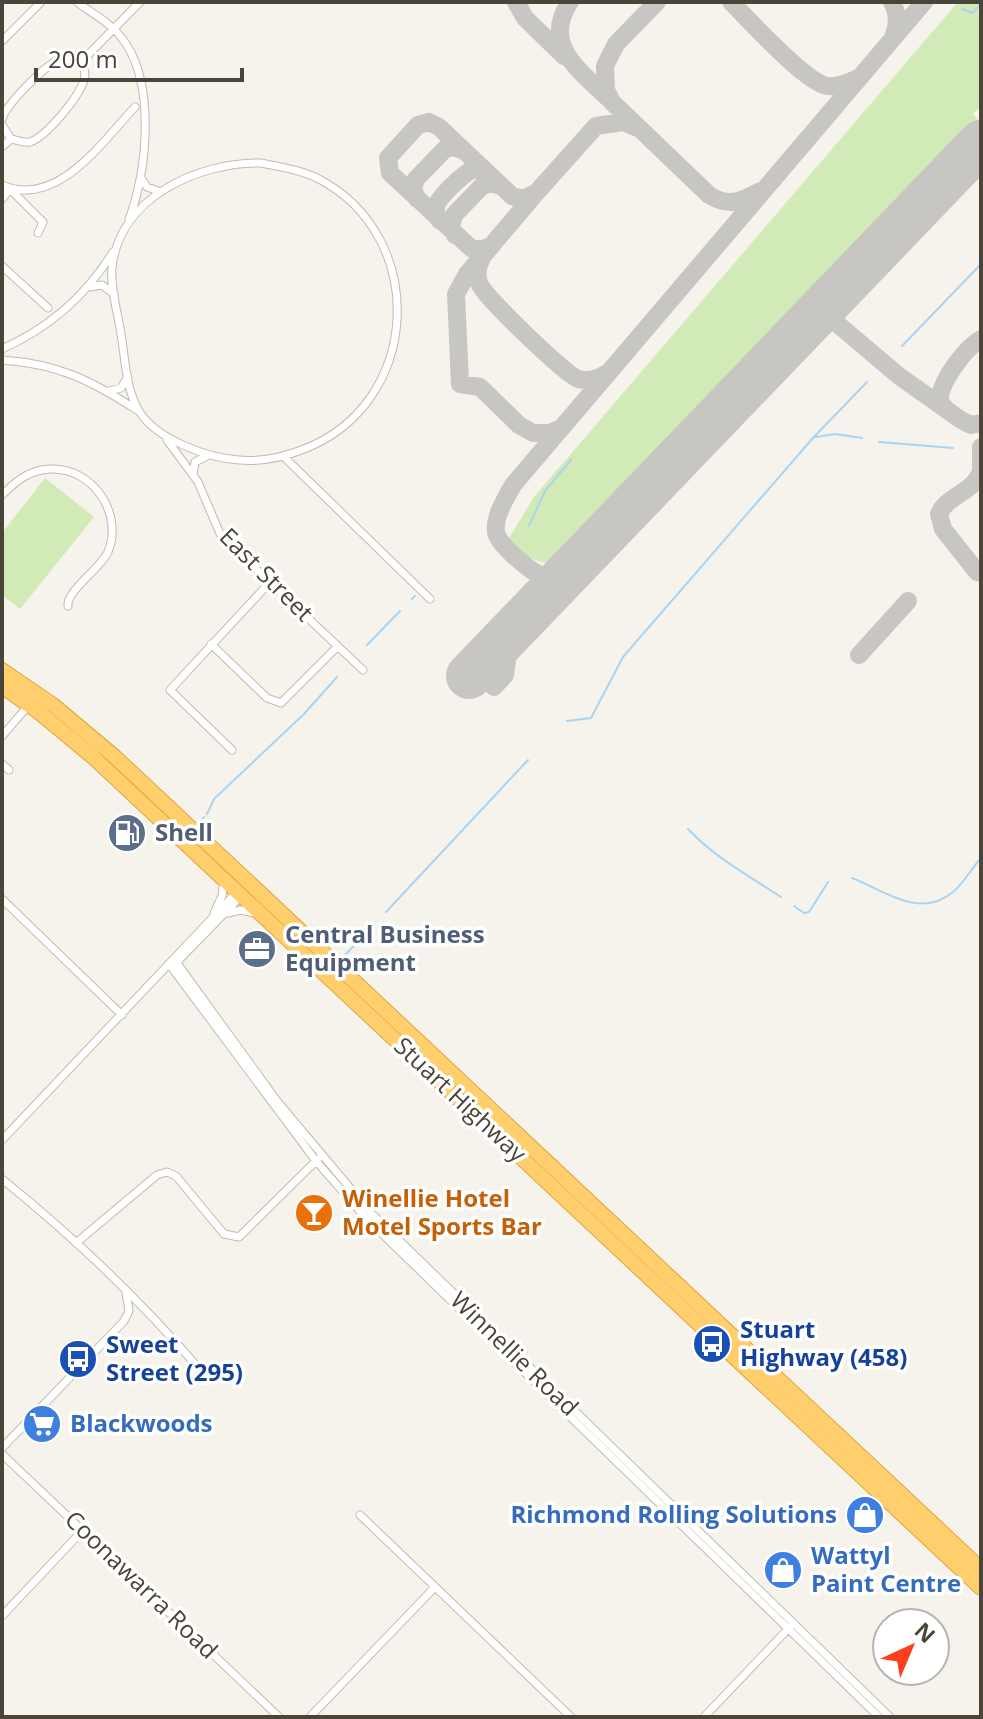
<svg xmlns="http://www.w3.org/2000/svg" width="983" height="1719" font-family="'Open Sans',sans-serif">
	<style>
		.green { fill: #d2eab5 }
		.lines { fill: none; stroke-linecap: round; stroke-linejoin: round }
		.stream { stroke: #a9d4f2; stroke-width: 2 }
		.taxiway { stroke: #c8c6c3; stroke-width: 18 }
		.runway { stroke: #c8c6c3; stroke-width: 46 }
		.street-casing { stroke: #c2bbae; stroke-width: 9 }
		.highway-casing { stroke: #e0a43c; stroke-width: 16 }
		.street { stroke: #fff; stroke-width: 7 }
		.highway { stroke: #ffcf6e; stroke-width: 14 }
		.labels { text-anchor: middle; stroke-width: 7; stroke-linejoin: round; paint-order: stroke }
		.street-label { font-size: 24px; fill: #4b4439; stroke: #fff }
		.service-label { font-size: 24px; font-weight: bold; fill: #4e5e75; stroke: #fff; text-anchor: start }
		.food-label { font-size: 24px; font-weight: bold; fill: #c56008; stroke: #fff; text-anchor: start }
		.transit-label { font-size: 24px; font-weight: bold; fill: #164399; stroke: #fff; text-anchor: start }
		.shop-label { font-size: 24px; font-weight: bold; fill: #366cbe; stroke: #fff; text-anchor: start }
	</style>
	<rect width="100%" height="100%" fill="#f6f3ec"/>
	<!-- green -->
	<path class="green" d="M981,2V106L973,114L978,120L552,564C535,562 517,554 509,538L534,497L957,3Z
		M45,478L94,517L20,609L2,595V533Z"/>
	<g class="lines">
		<!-- stream -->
		<path class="stream" d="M962,9L973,13L981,3
			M902,346L981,264
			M816,437L835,434L862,438
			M879,442L953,448
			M529,526L545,491L571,460
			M412,599L415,596
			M367,645L400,611
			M567,721L591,718L623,657L812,439L867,382
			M207,814L214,799L304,714L337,677
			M202,820L204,817
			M688,829C714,857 749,876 781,897
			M852,878C884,890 919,920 953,892C964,883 971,869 981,858
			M794,906L804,913L809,912L828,882
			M386,912L528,760
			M345,955L372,927"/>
		<!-- taxiway -->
		<path class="taxiway" d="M516,2L525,18L564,56
			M570,2C541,44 580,71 608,98
			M657,2L616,44L605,66L606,90L612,102L709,195C728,207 740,202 758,192
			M731,2C749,20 805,82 827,86C838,87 848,83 858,78
			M892,2C898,13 898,26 893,37
			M536,193L491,246L482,249H472L390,173L388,158L418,125L429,122L439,127L512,196L523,199L536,193L596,126L623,122L640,129
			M417,199L413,189L416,179L445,149L452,147L462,150
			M439,220C437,215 435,213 436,207C438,197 465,172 474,169L486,172
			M455,235L451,226L454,215L482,186L490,183L501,186
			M493,244L467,274L456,294L460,384L480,387L519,425L533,433H550L561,428
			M483,256C478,265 475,275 480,285C486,298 566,375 578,379C589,382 598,379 607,373
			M821,310L899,376L961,420L971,425L981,423
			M945,408L940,402C938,384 965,348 981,339
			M981,447V471
			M981,471C975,492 947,495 939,514L943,529L977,572L981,573
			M535,572C545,584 544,595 535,608
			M570,572C562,576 555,580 546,578C534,575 497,544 496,532C494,516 506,498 513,485L924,2
			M859,655L908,601
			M476,669L494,687L505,675L511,633"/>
		<!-- runway -->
		<path class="runway" d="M469,676L981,143"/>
		<!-- street casing -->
		<g class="street-casing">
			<path id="street" d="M77,2C91,13 110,22 121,37C156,80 148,170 129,219
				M2,41L41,2
				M81,62L140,2
				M2,119C6,105 47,62 62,59C68,58 75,60 81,62C84,69 86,73 84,80C79,97 46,137 30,142C23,143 17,140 11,139L2,125
				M2,147L11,139
				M261,163C281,167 301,170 319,179C430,238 421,404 304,449C284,457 261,462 239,460C207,458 156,439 139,411C126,390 125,358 121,334C118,313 110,289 112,268C119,197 199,162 261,163Z
				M141,178L147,187L161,192
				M2,185C57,209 102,142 135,107
				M2,199L10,189L43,222L38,233
				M2,266L48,308
				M89,287L102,285L114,294
				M2,349C49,328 86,296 113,252
				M2,360C59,364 90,380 137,410
				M109,391L121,388L128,377
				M167,440L198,482L221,536L363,670
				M283,456L430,599
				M193,475L195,462L207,456
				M2,495C16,481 29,470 50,469C92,467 124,513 108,552C101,568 66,591 68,606
				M211,644L267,698L281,703L338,646
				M2,736L29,705
				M232,750L170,690L270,582
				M2,764L9,770
				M2,899L122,1015
				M214,913L222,896L224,880
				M228,913L241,910L254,913
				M174,959L277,1101L371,1213L890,1717
				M176,963L241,896
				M169,964L316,1161L366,1218L879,1717
				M2,1140L237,892
				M2,1179C74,1237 142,1302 202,1372
				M76,1243L157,1175L167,1172L176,1176L224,1234L239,1237L318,1159
				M2,1448L124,1321L129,1311L126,1293
				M2,1454L279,1717
				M360,1515L571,1717
				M2,1616L83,1530
				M310,1717L435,1587
				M704,1717L789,1628"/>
		</g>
		<!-- highway casing -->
		<g class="highway-casing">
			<path id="highway" d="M2,670L53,705L115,757L981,1569
				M2,686L40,713L93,757L981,1588"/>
		</g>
		<!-- street -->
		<use href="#street" class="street"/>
		<!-- highway -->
		<use href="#highway" class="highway"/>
	</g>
	<!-- icons -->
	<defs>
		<g id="fuel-disc" transform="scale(2)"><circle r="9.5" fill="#5c6f8a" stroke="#fff"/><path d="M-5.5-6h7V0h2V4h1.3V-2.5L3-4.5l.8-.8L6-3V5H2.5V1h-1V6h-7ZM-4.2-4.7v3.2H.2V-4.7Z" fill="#fff"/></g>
		<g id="office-disc" transform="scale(2)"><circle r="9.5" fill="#5c6f8a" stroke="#fff"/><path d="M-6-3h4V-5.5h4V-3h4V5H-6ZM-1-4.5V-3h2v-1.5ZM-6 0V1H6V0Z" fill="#fff"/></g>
		<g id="bar-disc" transform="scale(2)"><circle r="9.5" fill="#e8710a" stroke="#fff"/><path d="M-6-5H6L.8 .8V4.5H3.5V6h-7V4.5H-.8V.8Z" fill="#fff"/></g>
		<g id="bus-disc" transform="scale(2)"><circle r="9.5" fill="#1a4fb4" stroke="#fff"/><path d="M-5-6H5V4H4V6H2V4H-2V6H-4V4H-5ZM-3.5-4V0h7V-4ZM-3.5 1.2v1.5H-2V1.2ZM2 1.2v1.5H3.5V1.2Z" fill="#fff"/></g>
		<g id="supermarket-disc" transform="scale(2)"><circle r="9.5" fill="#3f7fe0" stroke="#fff"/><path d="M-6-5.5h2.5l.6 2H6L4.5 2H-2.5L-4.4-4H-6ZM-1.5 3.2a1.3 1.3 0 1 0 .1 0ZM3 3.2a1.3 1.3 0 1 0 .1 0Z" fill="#fff"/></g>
		<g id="shop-disc" transform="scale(2)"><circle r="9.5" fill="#3f7fe0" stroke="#fff"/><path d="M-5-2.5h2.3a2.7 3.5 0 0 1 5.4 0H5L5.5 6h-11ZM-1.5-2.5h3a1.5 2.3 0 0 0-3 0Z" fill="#fff"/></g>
	</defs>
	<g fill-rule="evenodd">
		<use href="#fuel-disc" x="127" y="833"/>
		<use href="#office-disc" x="257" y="949"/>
		<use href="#bar-disc" x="314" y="1213"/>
		<use href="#bus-disc" x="712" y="1344"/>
		<use href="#bus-disc" x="78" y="1359"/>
		<use href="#supermarket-disc" x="42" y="1424"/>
		<use href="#shop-disc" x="865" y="1515"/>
		<use href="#shop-disc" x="783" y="1570"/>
	</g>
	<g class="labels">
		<!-- street labels -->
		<g class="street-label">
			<text transform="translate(266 575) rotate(45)" y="8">East Street</text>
			<text transform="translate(460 1100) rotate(43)" y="8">Stuart Highway</text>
			<text transform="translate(514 1354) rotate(44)" y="8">Winnellie Road</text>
			<text transform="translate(141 1585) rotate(44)" y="8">Coonawarra Road</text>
		</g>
		<!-- service labels -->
		<g class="service-label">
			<text x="155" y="841">Shell</text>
			<text x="285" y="943">Central Business<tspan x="285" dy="28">Equipment</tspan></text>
		</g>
		<!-- food labels -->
		<g class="food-label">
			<text x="342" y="1207">Winellie Hotel<tspan x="342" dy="28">Motel Sports Bar</tspan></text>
		</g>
		<!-- transit labels -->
		<g class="transit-label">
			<text x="740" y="1338">Stuart<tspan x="740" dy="28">Highway (458)</tspan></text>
			<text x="106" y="1353">Sweet<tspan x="106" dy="28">Street (295)</tspan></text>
		</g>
		<!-- shop labels -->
		<g class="shop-label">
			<text x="70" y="1432">Blackwoods</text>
			<text x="837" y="1523" text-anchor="end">Richmond Rolling Solutions</text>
			<text x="811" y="1564">Wattyl<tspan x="811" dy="28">Paint Centre</tspan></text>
		</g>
	</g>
	<!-- border -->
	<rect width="983" height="1719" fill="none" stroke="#4b4439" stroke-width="8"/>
	<!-- north arrow -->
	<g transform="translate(911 1647) rotate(44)"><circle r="38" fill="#ffffff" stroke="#b7b4b0" stroke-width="2"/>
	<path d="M0-6L14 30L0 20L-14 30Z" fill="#fc3f1d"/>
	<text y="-12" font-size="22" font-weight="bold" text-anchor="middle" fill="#4b4439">N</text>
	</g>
	<!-- scale -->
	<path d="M36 68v12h206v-12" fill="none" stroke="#4b4439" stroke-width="4"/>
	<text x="48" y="68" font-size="24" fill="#4b4439" stroke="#ffffff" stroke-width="6" paint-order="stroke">200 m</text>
</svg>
